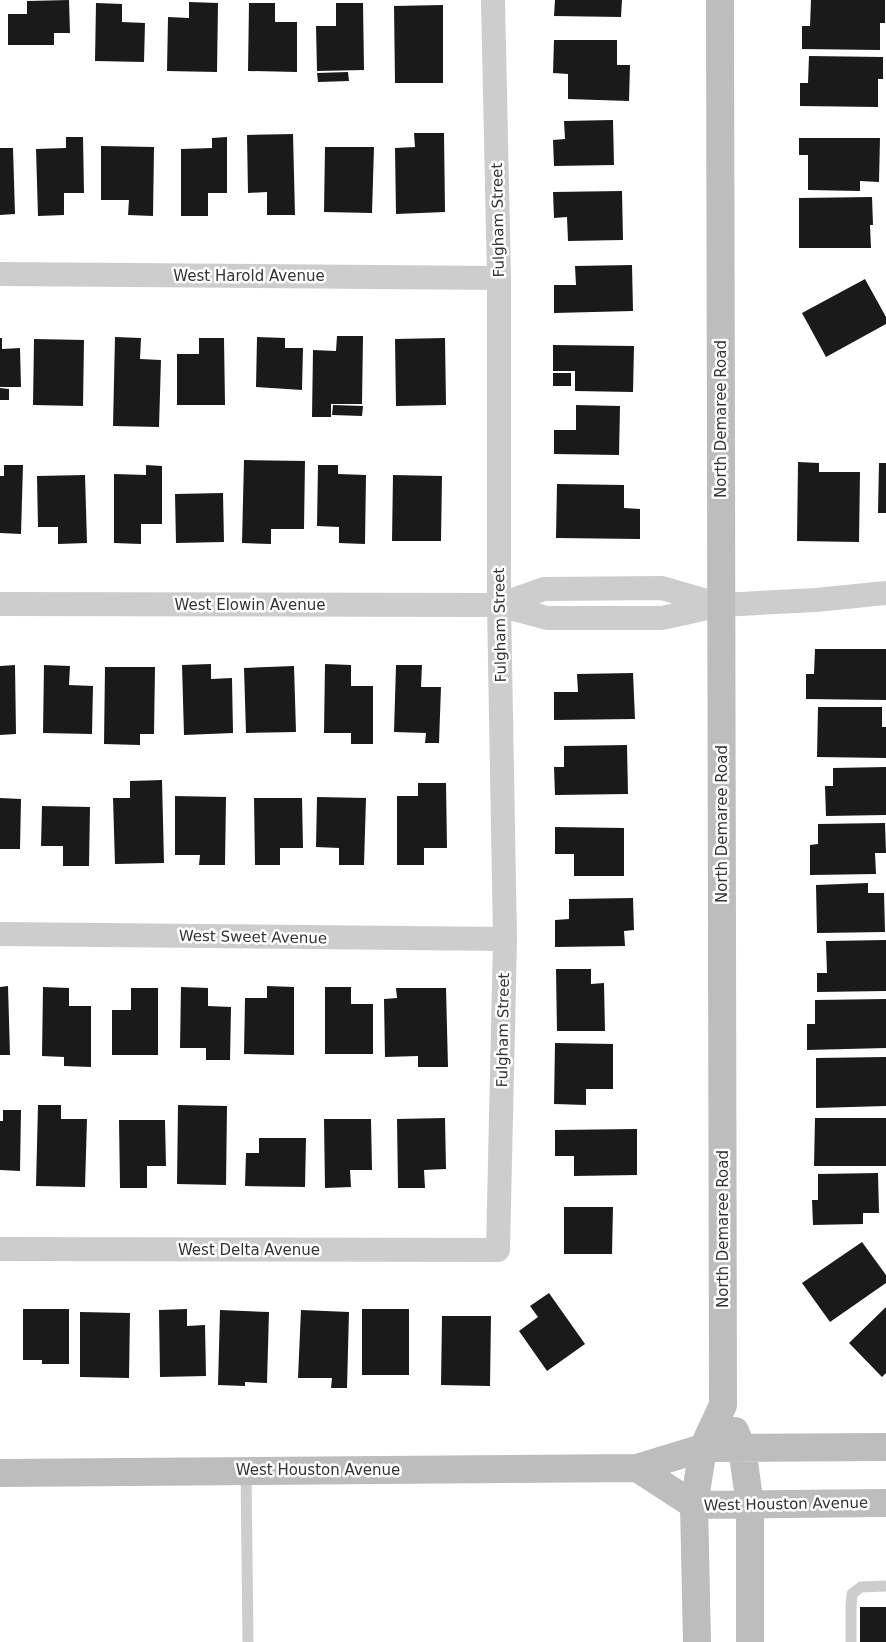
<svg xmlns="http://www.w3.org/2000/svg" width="886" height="1642" font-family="'DejaVu Sans',sans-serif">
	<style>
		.building { fill: #1a1a1a }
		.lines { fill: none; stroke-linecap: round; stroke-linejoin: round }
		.lane { stroke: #cdcdcd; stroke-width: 11 }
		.street { stroke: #cdcdcd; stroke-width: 24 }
		.secondary { stroke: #bdbdbd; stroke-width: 28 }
		.labels { text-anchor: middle; stroke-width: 5; stroke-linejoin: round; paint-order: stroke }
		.street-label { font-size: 15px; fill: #333; stroke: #fff }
	</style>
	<rect width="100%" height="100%" fill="#fff"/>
	<!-- building -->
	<path class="building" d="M69,0L70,33H54V45H8V14H27V1Z
		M555,0H622L621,17L554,16Z
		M811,0H885V23H880V50L802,49V26H810Z
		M189,2L218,3L217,72L167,71L168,17L189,18Z
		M96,3L122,4V22L145,23L144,62L95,61Z
		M249,3H275V22H297V72L248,71Z
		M336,3H363L364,70L317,71L316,26H336Z
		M443,5V83H395L394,6Z
		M554,40H617V65H630L629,101L568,99V74L553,73Z
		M809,56L883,57V79H878V107L800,106V83H808Z
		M348,72L349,81L318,82L317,73Z
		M613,120L614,165L554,166L553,140L565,139L564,121Z
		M414,133H444L445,212L396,214L395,148L415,147Z
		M293,134L295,215H267V192L248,193L247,135Z
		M66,137H83L84,193H64V215L38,216L36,149L66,148Z
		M227,137V193H208V216H181V149L212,148V138Z
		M799,138H880L879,182L860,181V191L808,190V155H799Z
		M101,146L154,147L153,216L128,215L129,200H101Z
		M325,147H374L372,213L324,212Z
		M0,148H13L15,214L0,215Z
		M622,191L623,240L568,241L567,217L554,218L553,192Z
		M872,197L873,225H870L871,248H799V198Z
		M632,265L633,311L554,313V285H576L575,266Z
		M865,279L886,317V324L826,357L802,313Z
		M337,336H363L362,404H331V417H312L313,350L336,351Z
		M115,337L141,338L140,359L161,360L159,427L113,426Z
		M257,337L285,338V348H303L302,390L256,387Z
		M0,338H2V349L20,348L21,387H0Z
		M199,338H224L225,405H177V354H199Z
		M445,338L446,405L396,406L395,339Z
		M34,339L84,340L83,406L33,405Z
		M553,345L634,346L633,392L575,391V371H553Z
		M553,373H571V386H553Z
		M0,388L9,389V400H0Z
		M333,405L363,406L362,416L332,415Z
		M576,405L620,406L619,455L554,454V430H576Z
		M244,460L305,461L304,529H271V544L242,543Z
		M798,462L819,463V472H860L859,542L797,541Z
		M879,463H886V513H878Z
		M4,465H23L21,534L0,533V476H4Z
		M146,465L162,466V524H141V544L114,543V474L146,475Z
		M318,465H338V474L366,475L365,544L339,543V527L317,526Z
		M85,475L87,543L58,544V527H38L37,476Z
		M393,475L442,476L441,541H392Z
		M557,484L624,485V508L640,509V539L556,538Z
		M223,493L224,542L176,543L175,494Z
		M815,649H886V700L806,699V674H814Z
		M211,664V679L232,678L233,733L184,735L182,665Z
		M325,664L351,665V686H373V744H351V733H324Z
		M15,665L16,734L0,735V666Z
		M44,665L70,666L69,685L93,686L92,734L43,733Z
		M396,665H422L421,687H441L439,743H425L426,733L394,732Z
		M294,666L296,732L246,733L244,668Z
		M105,667H155L154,734H140V745L104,744Z
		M633,673L635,719L554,720V692H578L577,674Z
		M818,707H882V727H886V758L817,757Z
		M627,745L628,794L555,795L554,767H564V746Z
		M886,767V815L826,816L825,786H833V768Z
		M162,780L164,863L115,864L113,798H130V781Z
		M418,783H446L447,848H424V865H397V796H418Z
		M175,796L226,797L225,865H199L200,855H175Z
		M317,797L366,798L364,865H339V848L316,847Z
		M0,798L21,799L20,849H0Z
		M254,798H302L303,848H280V865H255Z
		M42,806L90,807L89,866H63V846H41Z
		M885,823L886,853H875L876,874L810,875V845L818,844V824Z
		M555,827L624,828V876H574V854H555Z
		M868,883V893H884L885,932L817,933L816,885Z
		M633,898L634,930L624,931L625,946L555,947V920L569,919V899Z
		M886,940V991L817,992V973H827L826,941Z
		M556,969H591V984L604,983L605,1031H557Z
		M8,986L10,1055H0V987Z
		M267,986L294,987V1055L244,1054L245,998H267Z
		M43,987L69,988V1006H91V1067L64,1066V1057L42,1056Z
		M181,987L208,988V1006L231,1007L230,1060H206V1048H180Z
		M325,987H351V1004H373V1054H325Z
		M131,988H158V1055H112V1010H131Z
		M396,988H446L448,1067H418V1056L385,1057L384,999L397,998Z
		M886,999V1048L807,1050V1024H815V1000Z
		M555,1043L613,1044V1089H586V1105L554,1104Z
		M886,1057V1106L816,1108V1058Z
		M38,1105H61V1119H87L85,1187L36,1186Z
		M178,1105L227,1106L226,1185L177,1184Z
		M3,1110H21L20,1171L0,1170V1121H3Z
		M445,1118L446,1169L424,1170L425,1188H398L397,1119Z
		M815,1118H886V1166H814Z
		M324,1119H371L372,1170H350L351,1187L325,1188Z
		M119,1120H165L166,1166H147V1188H120Z
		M637,1129V1175L574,1176V1156H555V1130Z
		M259,1138H306L305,1187L245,1186L246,1153H259Z
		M878,1173L879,1213H863V1224L813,1225L812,1200H818V1174Z
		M564,1207H613L612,1254H564Z
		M862,1242L886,1275V1283L830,1322L802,1283Z
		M549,1293L585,1344L547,1371L519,1331L538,1317L530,1306Z
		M886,1307V1373L882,1377L849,1343Z
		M23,1309H69V1364H42V1360H23Z
		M187,1309V1326L205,1325L206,1376L160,1377L159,1310Z
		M362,1309H409V1375H362Z
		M220,1310L269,1312L267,1383L245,1382V1386L218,1385Z
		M301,1310L349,1312L347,1388H331L332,1378H298Z
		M80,1312L130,1313L129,1378L80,1377Z
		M442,1316H491L490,1386L441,1385Z
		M860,1607H886V1642H860Z"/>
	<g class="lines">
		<!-- lane -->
		<path class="lane" d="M246,1471L248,1642
			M851,1642V1608L852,1594L861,1587L886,1586"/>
		<!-- street -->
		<path class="street" d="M0,274L499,278
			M0,604L499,605L547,618H662L721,605L816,600L886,593
			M499,605L544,589L662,588L717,604
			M0,934L505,939
			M0,1249L498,1250L505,939L499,605V278L493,0"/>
		<!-- secondary -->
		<path class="secondary" d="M735,1431L742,1448L750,1505V1642
			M637,1468L694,1505L886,1503
			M0,1473L637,1468L703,1448L886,1447
			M697,1642L694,1505L703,1448L723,1405L720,0"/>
	</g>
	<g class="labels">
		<!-- street labels -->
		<g class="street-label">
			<text transform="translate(498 220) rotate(-91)" y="5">Fulgham Street</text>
			<text x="249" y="281">West Harold Avenue</text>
			<text transform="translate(721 419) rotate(-90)" y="5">North Demaree Road</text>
			<text x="250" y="610">West Elowin Avenue</text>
			<text transform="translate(500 625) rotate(-91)" y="5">Fulgham Street</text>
			<text transform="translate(722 824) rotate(-90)" y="5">North Demaree Road</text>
			<text transform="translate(253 937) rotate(1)" y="5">West Sweet Avenue</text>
			<text transform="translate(503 1030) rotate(-89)" y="5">Fulgham Street</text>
			<text transform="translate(723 1229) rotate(-90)" y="5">North Demaree Road</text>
			<text x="249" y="1255">West Delta Avenue</text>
			<text x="318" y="1475">West Houston Avenue</text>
			<text transform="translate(786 1504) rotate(-1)" y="5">West Houston Avenue</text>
		</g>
	</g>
</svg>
